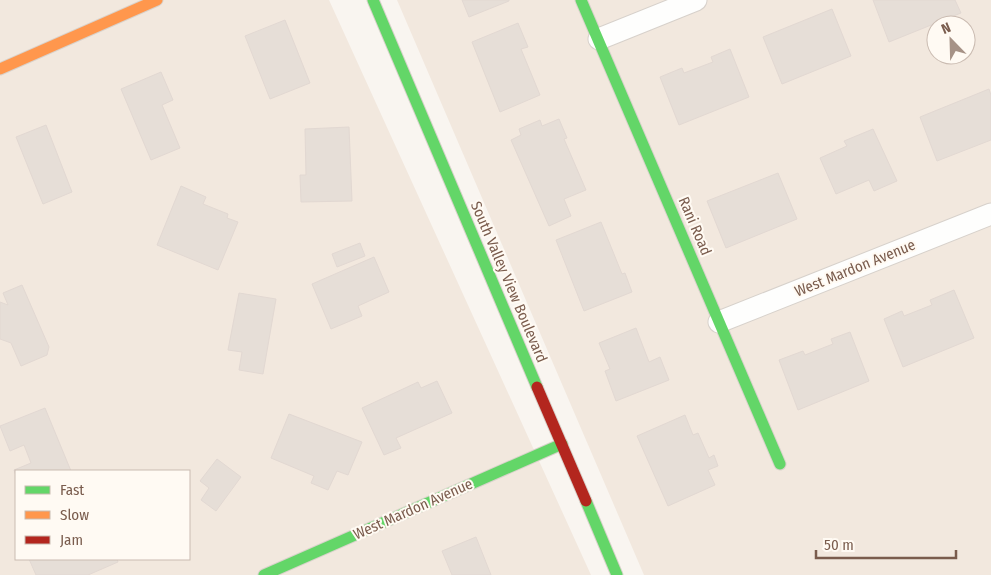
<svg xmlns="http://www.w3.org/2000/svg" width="991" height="575" font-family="'Fira Sans Condensed',sans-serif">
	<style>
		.residential { fill: #f2e8de; fill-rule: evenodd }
		.building { fill: #e6ded7; stroke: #e2d8d2 }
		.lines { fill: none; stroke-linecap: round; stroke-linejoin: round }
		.street-casing { stroke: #d7d1cb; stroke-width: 23 }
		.fast-casing { stroke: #d9d2cb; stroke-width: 13 }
		.slow-casing { stroke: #d9d2cb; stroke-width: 13 }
		.jam-casing { stroke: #d9d2cb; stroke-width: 13 }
		.street { stroke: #fefefd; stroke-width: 21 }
		.fast { stroke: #63d668; stroke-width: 11 }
		.slow { stroke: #ff974d; stroke-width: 11 }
		.jam { stroke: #b3261e; stroke-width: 11 }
		.labels { text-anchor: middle; stroke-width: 4; stroke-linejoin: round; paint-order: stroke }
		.street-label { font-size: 15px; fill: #7a5c4d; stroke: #fffaf3 }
	</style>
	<rect width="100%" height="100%" fill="#f9f5f0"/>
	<!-- residential -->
	<path class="residential" d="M0,0H329L591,575H0ZM16,471H189V559H16Z
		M397,0H991V575H644ZM936,25H966V55H936Z"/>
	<!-- building -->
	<path class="building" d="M462,0H509V1L469,17Z
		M873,0H955L961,13L889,42Z
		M832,9L851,56L782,84L763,37Z
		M285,20L310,83L270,99L245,36Z
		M518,23L528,47L521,49L540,95L500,112L472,42Z
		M730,49L749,97L679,125L660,77L682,68L684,73L713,62L711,57Z
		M161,72L173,100L162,105L180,148L151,160L121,89Z
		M989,89L991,95V140L937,161L920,117Z
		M559,119L567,138L564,139L586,190L564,199L571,216L549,226L511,140L521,135L519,129L540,120L542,126Z
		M46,125L72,192L43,204L16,137Z
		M349,127L352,201L301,202L300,175H306L305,129Z
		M873,129L897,181L874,191L869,180L836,194L820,158L847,146L844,141Z
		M778,173L797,219L726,248L707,201Z
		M181,186L206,197L203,204L228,214L227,218L238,222L218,270L157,245Z
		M601,222L622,274L625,273L632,292L584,311L556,240Z
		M360,243L365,256L337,267L332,254Z
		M374,257L389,292L358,306L362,316L331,329L312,284Z
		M22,285L49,347L47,355L21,366L11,343L0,339V302L8,305L3,293Z
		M954,290L974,338L903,367L884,319L902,311L904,316L932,305L930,300Z
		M239,293L276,299L263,374L239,370L242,352L228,350Z
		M636,328L649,362L660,357L669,380L616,401L605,371L610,369L599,343Z
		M850,332L869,381L798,410L779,360L803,351L805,355L833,344L831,339Z
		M437,381L452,413L396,438L401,448L384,455L362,408L418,382L421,388Z
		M45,408L71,471H16V476L14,470L31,463L24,445L10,451L0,426Z
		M289,414L362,442L348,475L337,471L328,490L311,483L314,476L271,458Z
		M685,415L693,435L698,433L709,458L714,455L718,466L708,470L715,485L668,506L637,436Z
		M217,459L241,477L216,511L201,500L209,488L200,481Z
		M476,537L491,575H452L442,551Z
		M29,559H117L118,562L88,575H36Z"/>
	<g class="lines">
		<!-- street casing -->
		<g class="street-casing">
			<path id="street" d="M599,39L696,0
				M719,322L991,214"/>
		</g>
		<!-- fast casing -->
		<g class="fast-casing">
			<path id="fast" d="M373,0L537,387
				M581,0L780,464
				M586,501L617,575
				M264,575L562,444"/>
		</g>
		<!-- slow casing -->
		<g class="slow-casing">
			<path id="slow" d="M0,69L157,0"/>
		</g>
		<!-- jam casing -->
		<g class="jam-casing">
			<path id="jam" d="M537,387L586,501"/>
		</g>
		<!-- street -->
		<use href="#street" class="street"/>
		<!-- fast -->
		<use href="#fast" class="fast"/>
		<!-- slow -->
		<use href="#slow" class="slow"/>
		<!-- jam -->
		<use href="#jam" class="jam"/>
	</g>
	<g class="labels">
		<!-- street labels -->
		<g class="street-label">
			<text transform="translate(695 226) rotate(67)" y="5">Rani Road</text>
			<text transform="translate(855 268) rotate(-22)" y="5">West Mardon Avenue</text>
			<text transform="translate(509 282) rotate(67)" y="5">South Valley View Boulevard</text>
			<text transform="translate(413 509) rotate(-24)" y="5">West Mardon Avenue</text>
		</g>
	</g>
	<!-- legend -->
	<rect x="15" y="470" width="175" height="90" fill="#fffaf3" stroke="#cabbb1"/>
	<rect x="25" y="486" width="25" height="8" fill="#63d668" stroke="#cabbb1"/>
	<text x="60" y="495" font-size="15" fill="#7a5c4d">Fast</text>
	<rect x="25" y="511" width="25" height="8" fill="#ff974d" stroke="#cabbb1"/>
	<text x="60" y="520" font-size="15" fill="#7a5c4d">Slow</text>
	<rect x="25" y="536" width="25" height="8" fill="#b3261e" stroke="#cabbb1"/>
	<text x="60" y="545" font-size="15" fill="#7a5c4d">Jam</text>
	<!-- north arrow -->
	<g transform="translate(951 40) rotate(337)"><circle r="24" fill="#fffaf3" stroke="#cabbb1"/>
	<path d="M0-4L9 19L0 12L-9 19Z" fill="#a69286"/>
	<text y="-8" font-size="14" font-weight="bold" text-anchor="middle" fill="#7a5c4d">N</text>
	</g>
	<!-- scale -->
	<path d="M816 550v8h140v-8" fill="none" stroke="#7a5c4d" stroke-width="2.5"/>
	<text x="824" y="550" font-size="15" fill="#7a5c4d" stroke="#fffaf3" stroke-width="4" paint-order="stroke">50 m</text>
</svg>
